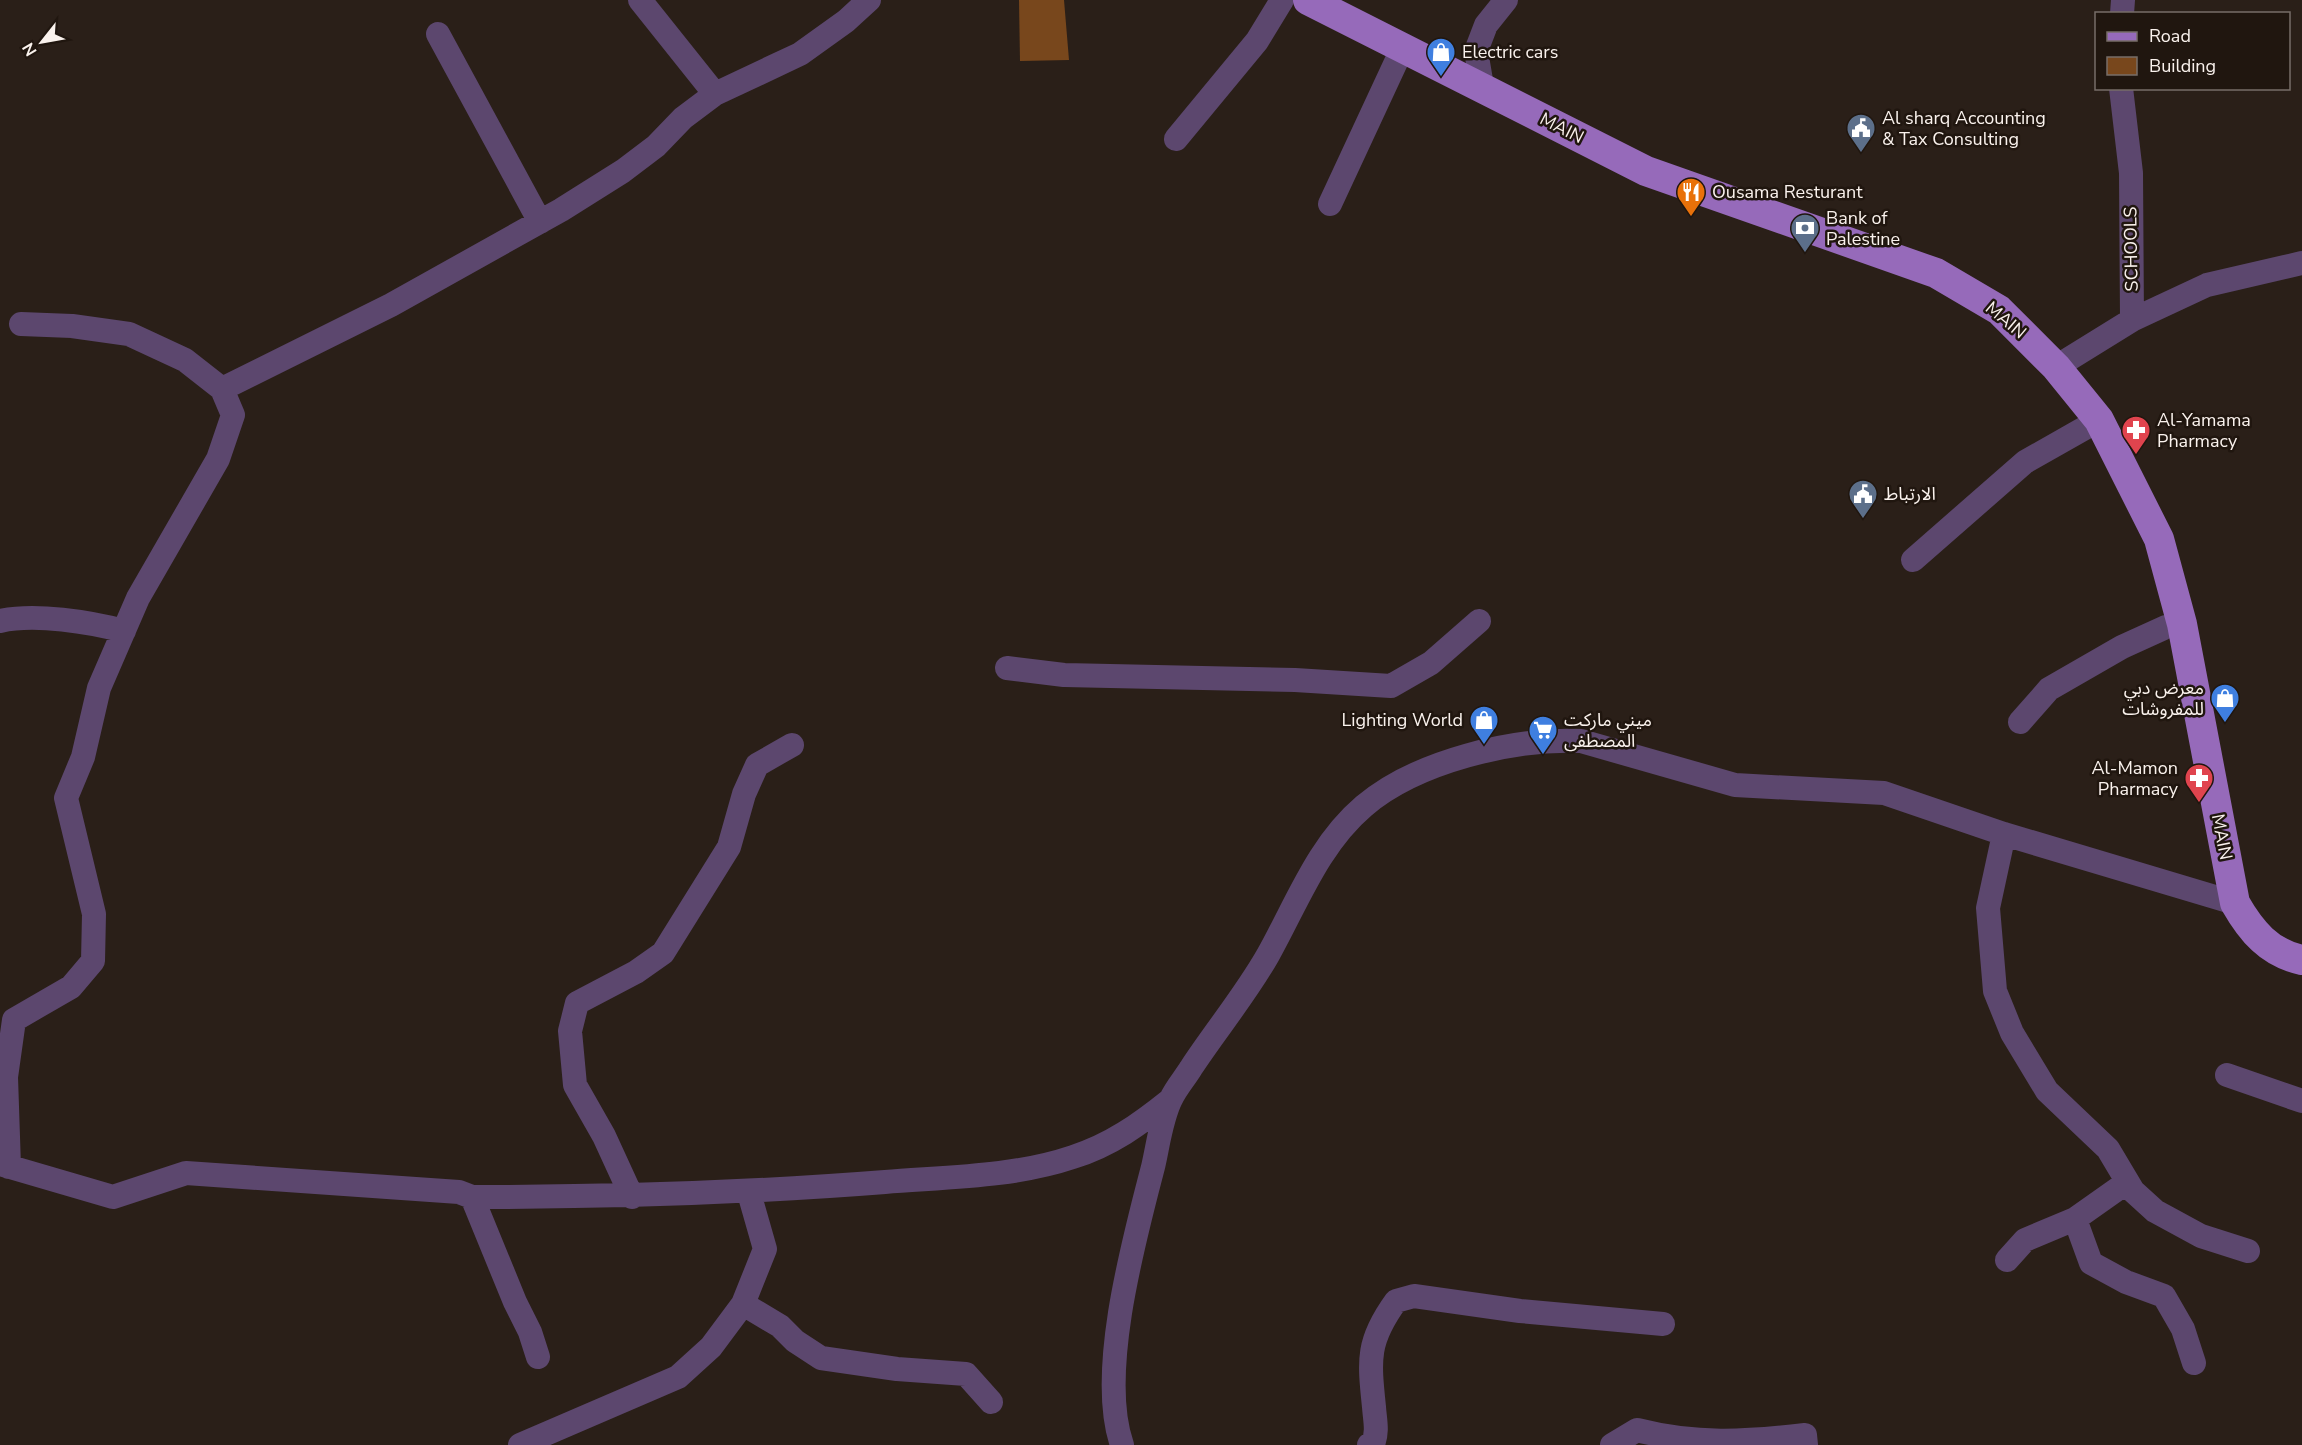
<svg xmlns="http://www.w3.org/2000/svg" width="2302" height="1445" font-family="'Nunito Sans','Noto Sans Arabic',sans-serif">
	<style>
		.building { fill: #78471c }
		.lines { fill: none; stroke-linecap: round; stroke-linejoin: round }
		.minor { stroke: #5c476e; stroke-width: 24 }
		.major { stroke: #966aba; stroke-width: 30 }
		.labels { text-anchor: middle; stroke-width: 5; stroke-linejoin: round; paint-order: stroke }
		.poi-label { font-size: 18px; fill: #faf2ed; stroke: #20160f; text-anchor: start }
		.street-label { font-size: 18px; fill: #faf2ed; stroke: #20160f }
	</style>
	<rect width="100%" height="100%" fill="#2a1f18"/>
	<!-- building -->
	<path class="building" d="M1019,0H1064L1069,60L1020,61Z"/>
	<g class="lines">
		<!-- minor -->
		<path class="minor" d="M640,0L715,94
			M2122,14L2123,0
			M438,34L540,222
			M1482,86L1476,51L1486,25L1506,0
			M1176,139L1257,41L1282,0
			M1330,204L1403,47
			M2132,320L2207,285L2302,263
			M2056,367L2132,320L2131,173L2121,88
			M222,389L391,305L561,210L623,171L656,146L683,118L715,94L800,54L846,21L869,0
			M1913,560L2025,462L2099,420
			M0,621C35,613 90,622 124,631
			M1007,668L1064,675L1295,680L1391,686L1431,663L1479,621
			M2020,722L2049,689L2122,647L2166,627L2182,624
			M2004,834L1988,908L1995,991L2012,1033L2047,1091L2108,1149L2133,1191L2155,1211L2201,1236L2248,1251
			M2227,1075L2302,1101
			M0,1164L113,1197L186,1173L459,1192L472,1197C611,1197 745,1193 885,1182C947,1177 1014,1177 1073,1157C1111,1145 1140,1124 1170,1100
			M9,1167L6,1077L14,1020L71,987L93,961L94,914L66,798L83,757L99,688L138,598L218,459L233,415L222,389L185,360L129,334L72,326L21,324
			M472,1197L515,1302L530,1332L538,1357
			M632,1197L604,1136L575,1085L570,1031L577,1003L636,972L663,953L729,847L744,794L757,765L792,745
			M2075,1219L2091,1263L2126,1282L2164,1296L2183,1329L2194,1363
			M2007,1260L2025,1240L2075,1219L2126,1183
			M743,1304L780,1326L795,1341L821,1358L897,1369L966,1374L991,1402
			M520,1445L678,1377L711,1347L743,1304L765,1249L749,1193
			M1122,1445C1097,1374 1134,1240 1153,1167C1158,1146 1161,1119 1171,1099C1176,1088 1185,1078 1191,1068C1216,1030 1246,994 1268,955C1297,903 1318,845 1364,806C1417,761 1514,738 1581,741L1735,785L1884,793L2004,834L2235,903
			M1369,1445L1373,1444C1378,1431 1375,1421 1374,1407C1369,1359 1367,1341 1396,1301L1414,1296L1520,1311L1663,1324
			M1612,1445L1637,1430C1696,1445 1745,1442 1805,1435L1806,1445"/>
		<!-- major -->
		<path class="major" d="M1308,0L1646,171L1936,273L1999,310L2056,367L2099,420L2159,539L2182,624L2235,903C2251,931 2269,953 2302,960"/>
	</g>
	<!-- icons -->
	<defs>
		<g id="shop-pin" transform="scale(1.5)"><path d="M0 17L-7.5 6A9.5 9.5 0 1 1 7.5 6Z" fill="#3f7fe0" stroke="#20160f"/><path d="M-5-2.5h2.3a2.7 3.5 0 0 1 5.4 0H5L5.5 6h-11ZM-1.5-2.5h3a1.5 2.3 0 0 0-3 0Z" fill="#fff"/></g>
		<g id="civic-pin" transform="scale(1.5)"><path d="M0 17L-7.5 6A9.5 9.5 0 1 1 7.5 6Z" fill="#5c6f8a" stroke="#20160f"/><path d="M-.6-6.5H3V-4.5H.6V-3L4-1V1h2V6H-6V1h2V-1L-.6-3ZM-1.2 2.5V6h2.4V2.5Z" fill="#fff"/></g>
		<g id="restaurant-pin" transform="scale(1.5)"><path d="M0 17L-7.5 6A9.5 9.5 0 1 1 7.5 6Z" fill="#e8710a" stroke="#20160f"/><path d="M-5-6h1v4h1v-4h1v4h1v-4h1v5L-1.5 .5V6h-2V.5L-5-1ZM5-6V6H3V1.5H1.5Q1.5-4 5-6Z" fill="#fff"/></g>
		<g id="bank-pin" transform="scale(1.5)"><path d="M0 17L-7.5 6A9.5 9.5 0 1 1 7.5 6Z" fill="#5c6f8a" stroke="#20160f"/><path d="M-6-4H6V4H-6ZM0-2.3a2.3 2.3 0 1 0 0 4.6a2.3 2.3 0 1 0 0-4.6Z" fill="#fff"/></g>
		<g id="pharmacy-pin" transform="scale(1.5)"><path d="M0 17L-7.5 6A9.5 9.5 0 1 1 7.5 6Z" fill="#e0444e" stroke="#20160f"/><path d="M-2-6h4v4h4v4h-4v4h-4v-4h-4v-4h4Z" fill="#fff"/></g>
		<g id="supermarket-pin" transform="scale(1.5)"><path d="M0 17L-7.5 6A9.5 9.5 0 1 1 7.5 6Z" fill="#3f7fe0" stroke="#20160f"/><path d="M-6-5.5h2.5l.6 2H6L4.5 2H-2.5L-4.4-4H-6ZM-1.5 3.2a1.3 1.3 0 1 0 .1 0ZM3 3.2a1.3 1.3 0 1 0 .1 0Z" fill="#fff"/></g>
	</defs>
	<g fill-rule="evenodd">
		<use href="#shop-pin" x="1441" y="52"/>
		<use href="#civic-pin" x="1861" y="128"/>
		<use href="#restaurant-pin" x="1691" y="192"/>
		<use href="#bank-pin" x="1805" y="228"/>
		<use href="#pharmacy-pin" x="2136" y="430"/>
		<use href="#civic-pin" x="1863" y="494"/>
		<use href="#shop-pin" x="2225" y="698"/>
		<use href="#shop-pin" x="1484" y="720"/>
		<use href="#supermarket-pin" x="1543" y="730"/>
		<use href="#pharmacy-pin" x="2199" y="778"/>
	</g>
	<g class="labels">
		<!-- poi labels -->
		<g class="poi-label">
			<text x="1462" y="58">Electric cars</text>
			<text x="1882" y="124">Al sharq Accounting<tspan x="1882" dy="21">&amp; Tax Consulting</tspan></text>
			<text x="1712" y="198">Ousama Resturant</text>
			<text x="1826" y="224">Bank of<tspan x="1826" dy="21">Palestine</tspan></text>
			<text x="2157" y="426">Al-Yamama<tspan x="2157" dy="21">Pharmacy</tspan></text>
			<text x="1884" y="500">الارتباط</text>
			<text x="2204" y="694" text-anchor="end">معرض دبي<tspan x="2204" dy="21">للمفروشات</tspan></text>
			<text x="1463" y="726" text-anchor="end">Lighting World</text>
			<text x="1564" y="726">ميني ماركت<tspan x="1564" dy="21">المصطفى</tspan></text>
			<text x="2178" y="774" text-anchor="end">Al-Mamon<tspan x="2178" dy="21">Pharmacy</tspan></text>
		</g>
		<!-- street labels -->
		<g class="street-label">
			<text transform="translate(1562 128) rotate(27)" y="6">MAIN</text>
			<text transform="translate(2131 249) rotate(-91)" y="6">SCHOOLS</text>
			<text transform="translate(2006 320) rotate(40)" y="6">MAIN</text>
			<text transform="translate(2222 837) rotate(79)" y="6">MAIN</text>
		</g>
	</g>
	<!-- legend -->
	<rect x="2095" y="12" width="195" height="78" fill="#20160f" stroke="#776e68" stroke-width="1.5"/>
	<rect x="2107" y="32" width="30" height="9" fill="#966aba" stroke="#776e68" stroke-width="1.5"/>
	<text x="2149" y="42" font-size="18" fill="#faf2ed">Road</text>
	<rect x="2107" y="57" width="30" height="18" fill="#78471c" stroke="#776e68" stroke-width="1.5"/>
	<text x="2149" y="72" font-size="18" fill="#faf2ed">Building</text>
	<!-- north arrow -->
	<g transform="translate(42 42) rotate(239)" stroke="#20160f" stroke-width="4.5" paint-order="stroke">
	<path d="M0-4.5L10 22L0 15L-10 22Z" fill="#faf2ed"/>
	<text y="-9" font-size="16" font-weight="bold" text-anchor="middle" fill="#faf2ed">N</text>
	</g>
</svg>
